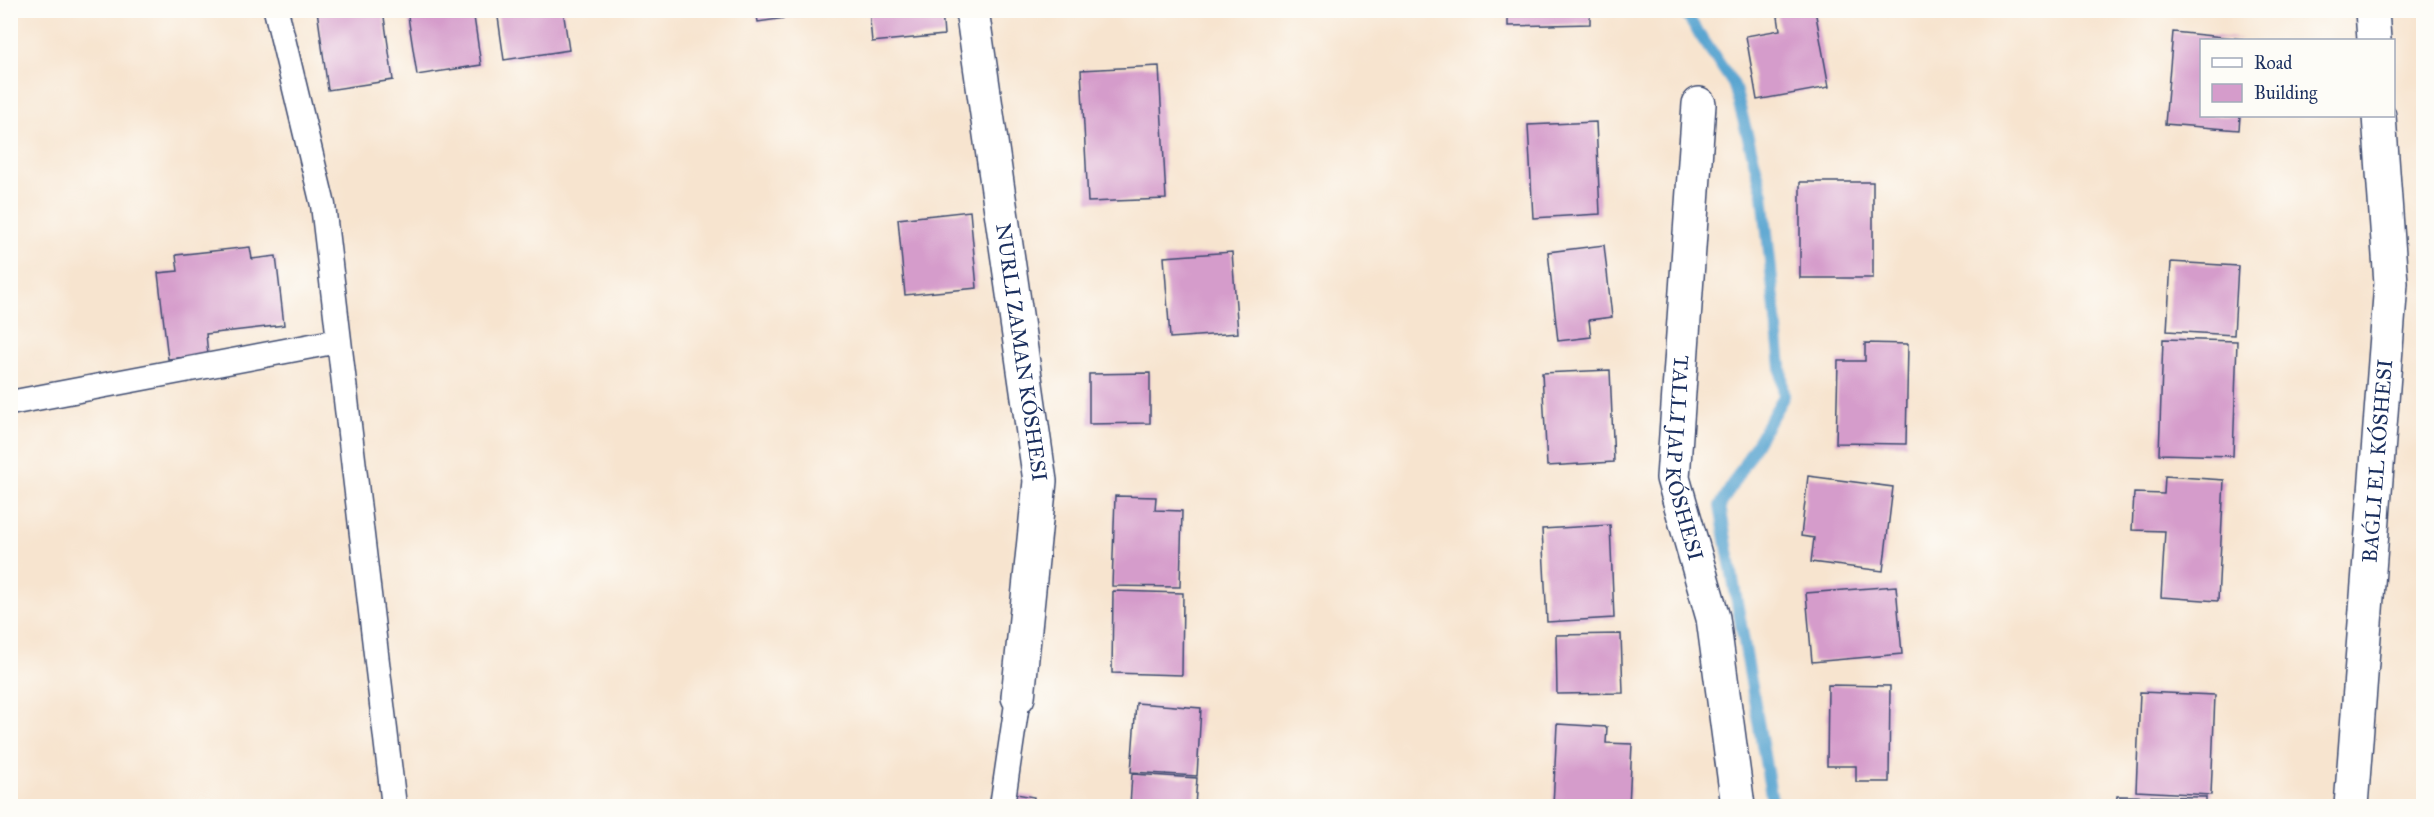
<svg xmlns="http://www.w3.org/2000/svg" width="2434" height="817" font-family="'IM FELL Great Primer',serif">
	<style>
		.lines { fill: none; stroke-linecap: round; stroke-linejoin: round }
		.stream { stroke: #58a4d0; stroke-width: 12 }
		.building { fill: #d59ccb }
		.service-casing { stroke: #3c4a6f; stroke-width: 27 }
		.minor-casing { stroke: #3c4a6f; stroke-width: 36 }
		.service { stroke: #fff; stroke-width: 24 }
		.minor { stroke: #fff; stroke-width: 33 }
		.labels { text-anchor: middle; stroke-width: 6; stroke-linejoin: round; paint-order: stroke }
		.street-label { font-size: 21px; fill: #1b2f5e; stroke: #fdfcf7 }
	</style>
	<rect width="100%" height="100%" fill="#fdfcf7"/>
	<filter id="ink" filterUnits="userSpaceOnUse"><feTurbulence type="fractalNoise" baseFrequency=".0167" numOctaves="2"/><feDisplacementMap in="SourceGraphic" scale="12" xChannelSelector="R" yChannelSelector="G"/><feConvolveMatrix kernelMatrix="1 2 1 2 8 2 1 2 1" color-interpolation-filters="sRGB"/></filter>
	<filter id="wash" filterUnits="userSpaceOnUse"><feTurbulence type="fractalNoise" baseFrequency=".008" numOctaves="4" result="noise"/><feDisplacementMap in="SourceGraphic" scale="24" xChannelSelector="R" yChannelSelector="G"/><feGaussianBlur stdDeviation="1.35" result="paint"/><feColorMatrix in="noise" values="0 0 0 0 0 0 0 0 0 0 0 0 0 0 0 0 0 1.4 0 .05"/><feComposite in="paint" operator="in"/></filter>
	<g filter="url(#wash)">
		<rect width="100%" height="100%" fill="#f7e4cf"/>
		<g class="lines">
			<!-- stream -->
			<path class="stream" d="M1683,10L1734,85L1763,194L1784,396L1720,506L1773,806"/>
		</g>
		<g id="blocks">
			<!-- building -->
			<path class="building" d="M317,10H383L393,80L328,90Z
				M407,10H473L481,65L417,75Z
				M497,10H563L569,50L504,60Z
				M756,10H826V12L758,22Z
				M869,10H942L944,35L872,42Z
				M1508,10H1590V24L1508,26Z
				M1777,10H1815L1829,87L1757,100L1746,36L1780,30Z
				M2173,32L2243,39L2202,40V116H2240L2239,130L2165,124Z
				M1159,66L1166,199L1088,202L1081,70Z
				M1596,122L1600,214L1533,218L1528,125Z
				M1800,182H1873V278H1800Z
				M970,211L977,288L905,295L898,219Z
				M1604,245L1612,317L1589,320L1591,337L1558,341L1548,252Z
				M250,247L252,259L276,256L284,325L206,334L208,355L168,359L158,273L178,271L176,255Z
				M1232,252L1238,333L1170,338L1164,257Z
				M2171,262L2238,266L2234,335L2167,331Z
				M2163,339L2237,341L2233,456L2159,454Z
				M1865,343L1908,344L1906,444L1836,443L1838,361H1865Z
				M1610,370L1614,462L1547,466L1542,373Z
				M1150,373V423L1089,424V374Z
				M1808,476L1893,487L1883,571L1811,562L1814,538L1801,536Z
				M2165,476L2224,480L2218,601L2161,597L2165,531L2132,530L2134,493L2164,494Z
				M1115,496L1156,497L1155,510L1182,511L1180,587L1112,586Z
				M1610,525L1614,618L1547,622L1542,529Z
				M1896,586L1902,654L1812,662L1806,593Z
				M1113,591L1183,593L1182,675L1112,673Z
				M1621,634L1623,693L1557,694L1556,635Z
				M1828,685L1890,686L1889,782H1856V766H1827Z
				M2140,692L2215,695L2211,795L2136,791Z
				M1136,703L1201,708L1197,776L1131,772Z
				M1557,724L1607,727L1606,743L1632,744L1629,806H1553Z
				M1132,774L1197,778L1195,806H1130Z
				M1016,794L1034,797L1033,806H1013Z
				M2117,796L2206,797V806H2116Z"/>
		</g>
	</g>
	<g filter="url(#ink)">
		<use href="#blocks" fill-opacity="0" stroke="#3c4a6f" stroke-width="1.5"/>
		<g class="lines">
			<!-- service casing -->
			<g class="service-casing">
				<path id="service" d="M276,10L323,205L394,806
					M10,403L338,341
					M1002,806L1018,697"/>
			</g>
			<!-- minor casing -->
			<g class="minor-casing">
				<g id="minor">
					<path id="s1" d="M972,10L1040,481L1018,697"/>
					<path d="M2372,10L2374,40"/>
					<path id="s2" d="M1699,104L1673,478L1713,618L1738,806"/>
					<path id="s3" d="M2351,806L2391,283L2379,116"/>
				</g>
			</g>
			<!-- service -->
			<use href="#service" class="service"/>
			<!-- minor -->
			<use href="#minor" class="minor"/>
		</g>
	</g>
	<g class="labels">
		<!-- street labels -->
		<g class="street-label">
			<text dy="7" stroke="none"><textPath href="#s1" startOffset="346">NURLI ZAMAN KÓSHESI</textPath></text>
			<text dy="7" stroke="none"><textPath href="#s2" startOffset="356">TALLI JAP KÓSHESI</textPath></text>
			<text dy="7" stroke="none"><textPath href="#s3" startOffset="346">BAǴLI EL KÓSHESI</textPath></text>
		</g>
	</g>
	<!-- margin -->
	<rect width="2434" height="817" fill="none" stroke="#fdfcf7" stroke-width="36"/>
	<!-- legend -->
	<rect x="2200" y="39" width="195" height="78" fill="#fdfcf7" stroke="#a3aaba" stroke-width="1.5"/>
	<rect x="2212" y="58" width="30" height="9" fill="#ffffff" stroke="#a3aaba" stroke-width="1.5"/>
	<text x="2254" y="69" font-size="18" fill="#1b2f5e">Road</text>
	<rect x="2212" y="84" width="30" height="18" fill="#d59ccb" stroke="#a3aaba" stroke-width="1.5"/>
	<text x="2254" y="99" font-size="18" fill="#1b2f5e">Building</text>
</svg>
